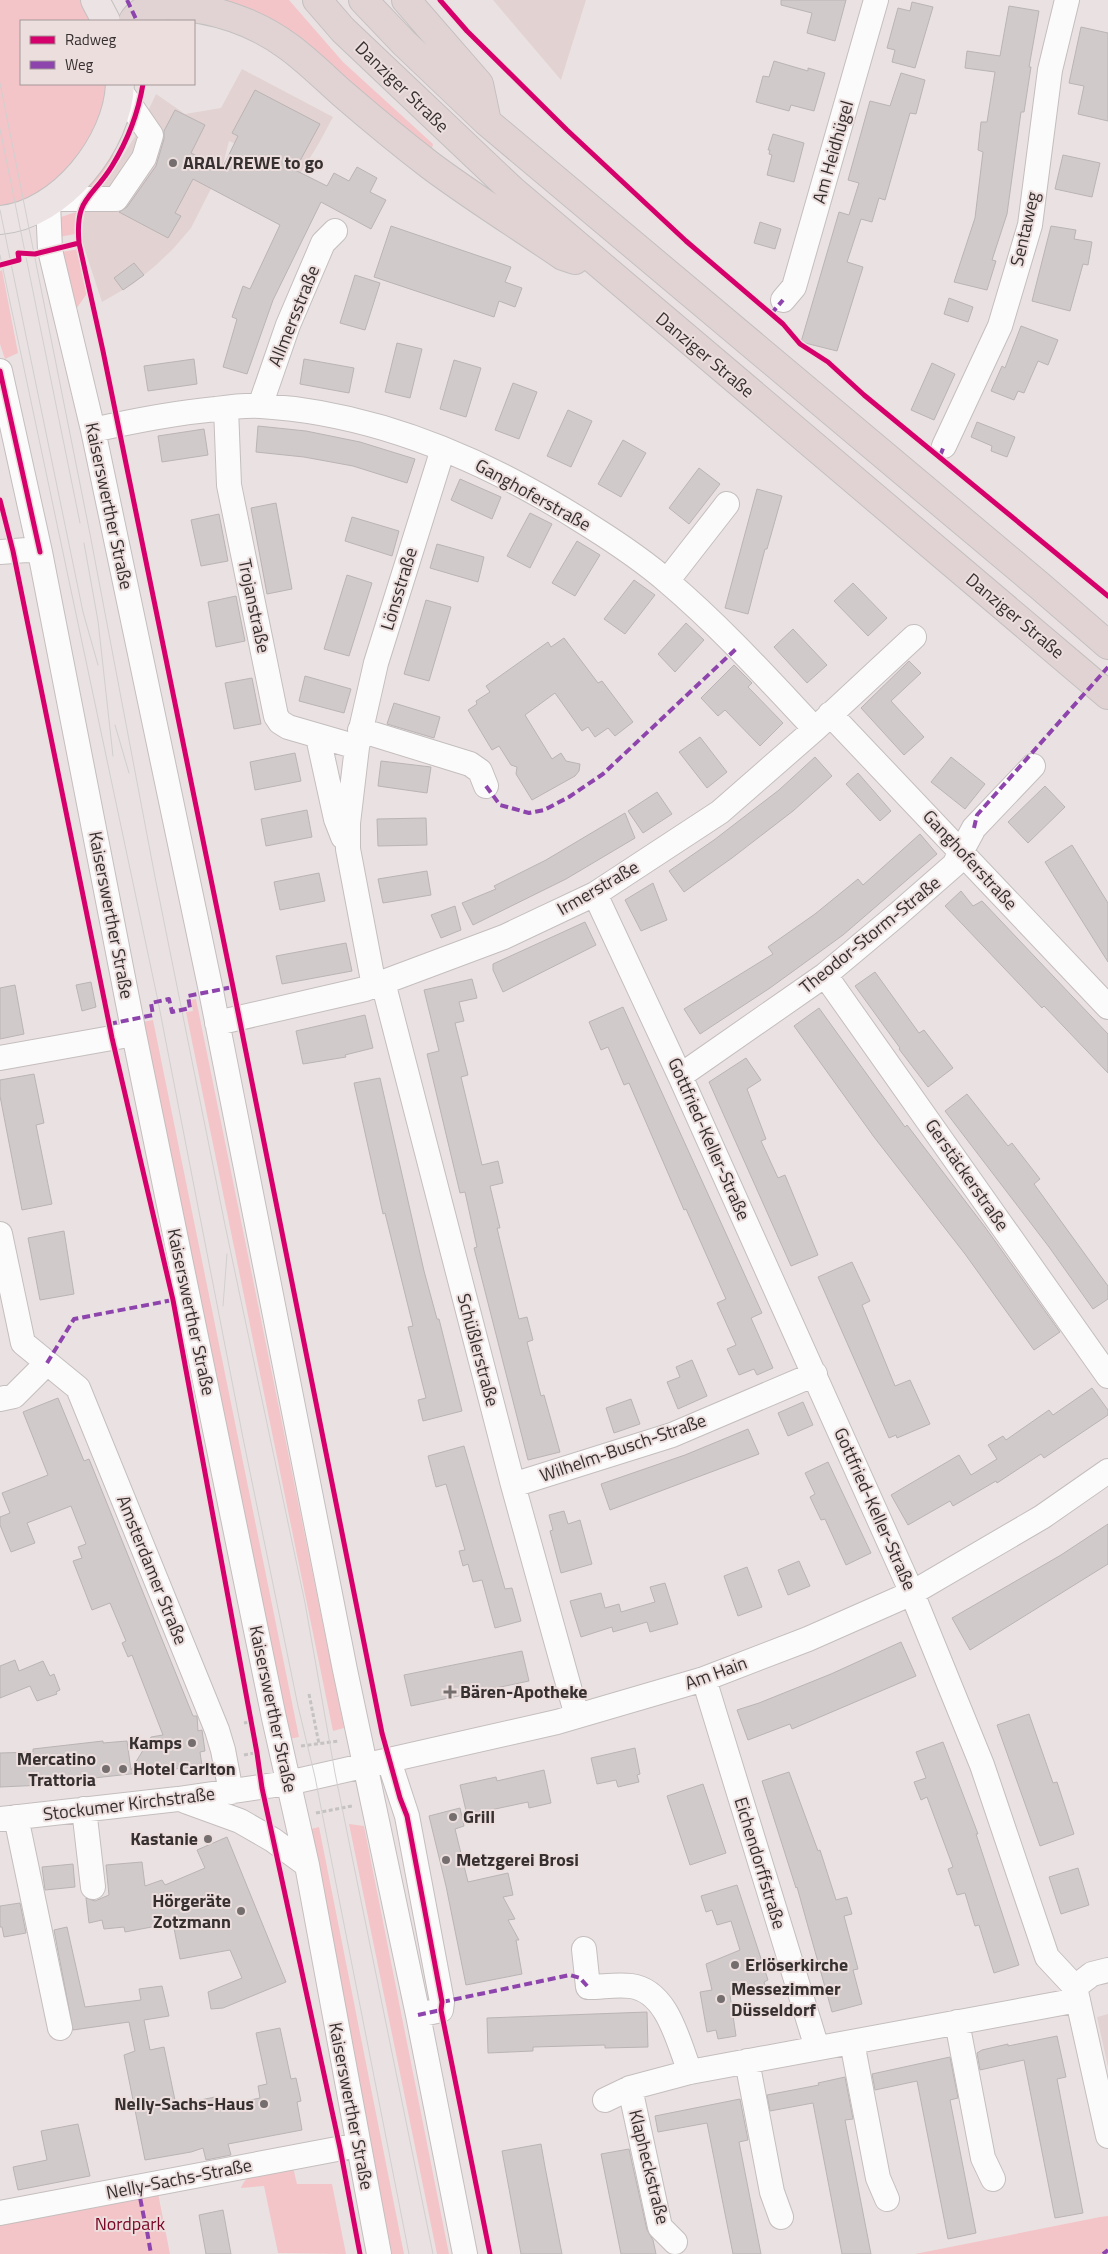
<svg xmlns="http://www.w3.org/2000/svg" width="1108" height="2254" font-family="'Titillium Web',sans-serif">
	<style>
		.built { fill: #e3d2d2 }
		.green { fill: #f3c5c8 }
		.building { fill: #d0caca; stroke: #bab4b4 }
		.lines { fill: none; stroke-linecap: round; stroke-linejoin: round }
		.minor-casing { stroke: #c5bebe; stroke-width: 26 }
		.major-casing { stroke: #c4c0c0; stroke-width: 30 }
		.highway-casing { stroke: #c4c0c0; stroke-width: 30 }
		.path { stroke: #c5c2c2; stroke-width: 3; stroke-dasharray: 4 2.5; stroke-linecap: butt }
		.minor { stroke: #fcfbfb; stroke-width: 24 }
		.major { stroke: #ece3e4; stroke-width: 28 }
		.highway { stroke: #e1d3d4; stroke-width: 28 }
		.tram { stroke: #d2cfcf; stroke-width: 1 }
		.quiet { stroke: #8e44ad; stroke-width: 4; stroke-dasharray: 8 4; stroke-linecap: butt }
		.cycleway-casing { stroke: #eddede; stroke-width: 8 }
		.cycleway { stroke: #d6006c; stroke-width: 5 }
		.poi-dot { fill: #756e6e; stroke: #eddede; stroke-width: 2 }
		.labels { text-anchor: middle; stroke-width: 4; stroke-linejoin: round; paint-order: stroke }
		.street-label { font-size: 18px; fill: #363030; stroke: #eddede }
		.poi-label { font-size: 18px; font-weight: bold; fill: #363030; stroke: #eddede; text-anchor: start }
		.park-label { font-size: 18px; fill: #7a0725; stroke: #eddede }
	</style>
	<rect width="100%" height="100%" fill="#eae2e2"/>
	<!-- built -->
	<path class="built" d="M493,0H586L561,80Z
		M242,69L333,117L319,143L300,174L229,141L223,165L191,228L173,249L155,266L133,284L102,302L81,238L85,209L114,170L139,130L156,94L185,114L221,108Z
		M1108,2014V2067L1097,2017Z"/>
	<!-- green -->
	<path class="green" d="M0,0H89L100,21H21V84H112L110,105L68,178L0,217Z
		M135,0H289L343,62L433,144L431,153L292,44L138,5Z
		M110,152L114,155C105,171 96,183 84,196L72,187Z
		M76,212L75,234L54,238L55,219Z
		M79,249L88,292L72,315L56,253Z
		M2,270L18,353L5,359L0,344V271Z
		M196,999L344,1728L333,1731L186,1012L193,1011L191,1000Z
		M153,1020L299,1737L289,1739L143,1022Z
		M349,1824L364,1826L449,2254H437Z
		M319,1827L404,2254H392L307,1830Z
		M292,2163L297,2184H332L346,2254L278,2253L264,2186L241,2188C249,2167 273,2168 292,2163Z
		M157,2188L170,2254H0V2218Z
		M1108,2216V2254H915L1100,2217Z"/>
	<!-- building -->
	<path class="building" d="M781,0H846L835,41L807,33L812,13L781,5Z
		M912,2L933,7L915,68L892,62L895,50L887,48L898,8L910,11Z
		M1009,6L1039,11L1029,67H1031L1024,112H1021L1007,214L992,260L996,261L987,290L954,282L975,218L983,152L978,150L981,122H987L995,72L965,68L967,51L1000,56Z
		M1081,27L1108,33V121L1078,114L1084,86L1069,83Z
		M774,61L808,71V68L825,73L814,111L791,105L789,111L756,102L763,76L769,77Z
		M901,73L925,80L916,114L910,113L885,200L879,198L872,222L861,219L847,262L863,267L837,351L801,342L839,212L849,215L859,183L848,180L870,101L890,106Z
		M255,90L320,124L295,170L327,186L334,173L349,181L357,167L377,178L370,192L386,200L371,229L321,202L273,300L247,374L223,367L237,319L232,317L243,286L250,289L280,225L193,179L175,213L181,216L168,238L119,212L127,207L156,166L164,139V131L175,110L205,125L191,153L222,169L238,136L232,133Z
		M773,134L804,143L794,182L767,175L772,155L769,154L770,150H768Z
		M1063,155L1100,163L1092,197L1055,189Z
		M760,222L781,229L775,249L754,243Z
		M391,226L511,267L505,282L522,288L515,307L499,301L494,317L374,277Z
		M1051,226L1076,230L1074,239L1092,242L1088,265L1083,264L1070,311L1032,301Z
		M134,263L144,275L123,290L114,278Z
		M355,275L380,283L365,330L340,323Z
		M949,298L973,307L968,322L944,314Z
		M1021,326L1058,340L1048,365L1038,361L1024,393L1018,391L1014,400L991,391L1002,366L1005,368Z
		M397,343L422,349L410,398L385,392Z
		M194,359L197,384L148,391L144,366Z
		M304,359L354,368L349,393L300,384Z
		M454,360L481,368L466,417L440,409Z
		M932,363L955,374L934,420L911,410Z
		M513,383L537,392L519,439L495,430Z
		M568,410L592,421L571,467L547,456Z
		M977,422L1015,437L1007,457L991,451L992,446L971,437Z
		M258,426L306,431L360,442L415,459L407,483L353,466L304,457L256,452Z
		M204,429L208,455L162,462L158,436Z
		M623,440L646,453L621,497L598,484Z
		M699,468L720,484L689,524L669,508Z
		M460,479L501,497L492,519L451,500Z
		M757,489L782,496L767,549H765L748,614L725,608Z
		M276,503L292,589L267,594L251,508Z
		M530,513L552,524L530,568L507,556Z
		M219,514L228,561L201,566L191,520Z
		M352,517L399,531L392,556L345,541Z
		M577,541L600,555L575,596L552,583Z
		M437,544L484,557L478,582L430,568Z
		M347,575L372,583L349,656L324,649Z
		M634,580L655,595L625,634L604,619Z
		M853,583L887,618L868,636L834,601Z
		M236,596L245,641L216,647L208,602Z
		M426,600L451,607L429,681L404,674Z
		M686,623L704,640L675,672L658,654Z
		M793,629L827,665L807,683L774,647Z
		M564,638L598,683L602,681L633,722L615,736L608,728L595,737L588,727L582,731L555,693L525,715L552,759L561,753L566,761L580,764L579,771L575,776L532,800L516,774L517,767L511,765L499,746L492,750L468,710L477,704L476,701L490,692L486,686L548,642L551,647Z
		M909,661L921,673L891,701L924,737L904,755L861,708Z
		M734,665L752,683L748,687L783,723L760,746L725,710L718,716L701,698Z
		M305,676L351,689L344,713L299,701Z
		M252,678L261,724L234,729L225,683Z
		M394,703L440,717L434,738L387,724Z
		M700,737L727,772L707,788L679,752Z
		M295,753L301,781L255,790L250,762Z
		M815,757L832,776L793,811L732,858L684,892L669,871L714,840L779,790Z
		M951,757L985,784L965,809L931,782Z
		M381,761L431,767L427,793L378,786Z
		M858,773L891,811L880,821L846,784Z
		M1045,786L1065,807L1028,843L1008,822Z
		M657,792L672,814L643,833L628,811Z
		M307,810L312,837L266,846L261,819Z
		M625,813L635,838L566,879L473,925L462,903L496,889L494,886L546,860Z
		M426,818L427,845L378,846L377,819Z
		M920,834L937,854L843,935L770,988L700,1034L684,1009L773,954L768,947L815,914L858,879L863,885Z
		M1072,845L1108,903V962L1045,862Z
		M427,871L431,895L383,903L378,879Z
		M319,873L325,901L280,910L274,882Z
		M653,883L667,920L641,931L625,900Z
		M961,891L973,906L982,901L1108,1034V1073L1044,1006L1042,1008L945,906Z
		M455,906L461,930L441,938L431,915Z
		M585,922L596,945L503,992L493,970V964Z
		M346,943L352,971L282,984L276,956Z
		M875,972L919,1033L924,1030L953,1068L928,1087L899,1049L900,1048L855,986Z
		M472,979L477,998L459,1002L464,1021L455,1023L468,1075L461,1077L482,1165L498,1161L503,1183L490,1186L500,1228H497L519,1319L527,1317L533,1340L527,1342L541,1396L544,1395L560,1452L528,1460L474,1248L477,1247L465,1192L460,1193L427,1054L439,1051L424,990Z
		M91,982L96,1007L82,1011L76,985Z
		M15,985L24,1034L0,1039V988Z
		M623,1007L762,1313L751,1318L773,1368L757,1375L754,1369L739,1375L727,1349L736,1345L717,1303L726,1299L686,1209L684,1210L629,1083L624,1085L608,1047L601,1050L589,1022Z
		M819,1008L905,1127L907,1125L985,1227L1060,1332L1034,1350L965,1254L874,1137L794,1026Z
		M365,1015L373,1048L345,1055L346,1057L303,1064L296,1031Z
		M746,1058L761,1080L747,1089L766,1139L761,1141L778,1178L785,1175L818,1255L791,1266L709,1082Z
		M34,1074L44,1123L36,1125L52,1204L22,1210L0,1096V1080Z
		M380,1078L424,1271L437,1319H439L462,1411L423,1421L418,1400L426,1398L408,1327L413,1326L385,1213L383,1214L354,1083Z
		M967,1094L1008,1146L1012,1143L1040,1179L1034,1184L1108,1286V1299L1093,1309L1049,1247L945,1111Z
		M64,1231L74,1294L40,1300L28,1238Z
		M852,1262L870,1301L862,1305L895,1386L910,1380L930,1424L897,1438L896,1435L889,1438L818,1277Z
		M692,1360L707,1396L678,1409L667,1382L680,1377L676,1367Z
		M1092,1388L1108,1410V1415L1044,1458L1041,1454L997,1483L996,1481L953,1506L950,1501L908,1525L891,1495L959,1455L971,1475L997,1459L988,1445L1003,1436L1006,1440L1049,1410L1053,1415Z
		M58,1398L84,1461L89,1459L193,1716H197L198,1731L202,1730L205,1751L200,1752L202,1766L94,1778L95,1781L66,1784L0,1787V1753L33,1752V1749L103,1741V1743L127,1741L131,1770L151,1737L163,1735L132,1655L128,1657L122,1643L126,1641L110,1603L92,1610L73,1561L82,1558L78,1547L86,1544L71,1506L27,1523L35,1543L11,1552L0,1525V1517L10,1513L2,1493L48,1475L23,1412Z
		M631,1399L640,1424L614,1433L606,1408Z
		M803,1402L813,1425L788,1436L778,1413Z
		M748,1429L759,1454L610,1510L601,1484L685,1455Z
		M464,1446L505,1589L512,1588L521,1621L495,1628L482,1580L473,1582L468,1564L463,1566L459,1551L465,1550L446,1484L436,1487L428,1456Z
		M828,1462L871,1553L846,1565L825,1519L821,1520L810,1497L815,1494L805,1473Z
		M564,1511L568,1524L580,1520L592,1564L561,1573L550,1531L553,1530L549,1515Z
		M1108,1524V1564L970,1650L952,1618L1061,1555Z
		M799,1561L810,1586L788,1595L778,1570Z
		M747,1567L762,1607L738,1616L724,1576Z
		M665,1583L678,1624L650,1632L647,1622L613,1632L612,1627L581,1637L570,1601L601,1593L605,1608L619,1604L621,1612L655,1602L650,1587Z
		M901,1642L916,1676L792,1729L790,1724L748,1740L737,1710L759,1703L831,1674Z
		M522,1651L529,1681L411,1706L404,1675Z
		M15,1660L19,1671L43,1661L50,1676L54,1674L60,1690L56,1692L57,1694L37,1701L30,1686L0,1698V1666Z
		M1029,1714L1053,1783L1057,1782L1074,1834L1040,1846L997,1725Z
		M943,1742L978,1834H976L1019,1965L994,1973L979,1925L975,1926L965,1893L957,1895L948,1869L953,1867L927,1797L921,1800L914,1782L926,1778L916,1752Z
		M635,1748L640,1774L637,1775L639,1782L618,1787L616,1780L597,1784L591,1758Z
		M544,1770L551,1803L529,1808L528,1802L467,1815L460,1785L496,1777L497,1781Z
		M789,1772L818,1851L820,1850L836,1900L847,1897L852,1914L844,1916L858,1969L853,1970L862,2004L832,2012L797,1887L796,1888L762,1781Z
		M703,1784L726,1853L690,1865L667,1796Z
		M460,1808L464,1826L455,1829L468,1882L508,1873L513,1895L503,1897L515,1919L508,1920L519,1940H516L522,1974L466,1985L446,1886L429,1816Z
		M227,1837L286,1982L223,2008L211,2009L208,1992L242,1978L230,1950L180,1959L173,1923L125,1932L124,1927L104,1929L102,1920L89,1923L86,1898L95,1901L109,1895L106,1865L142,1862L145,1886L162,1880L165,1885L205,1868L197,1850Z
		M73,1864L75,1887L45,1890L42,1867Z
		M1078,1868L1089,1905L1061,1914L1049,1877Z
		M737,1885L768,1980L764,1982L765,1985L730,1995L736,2036L718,2039L716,2030L707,2032L700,1992L712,1990L706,1964L740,1950L731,1921L717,1925L712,1910L706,1912L701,1896Z
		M20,1903L26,1933L4,1937L2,1927H0V1906Z
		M67,1927L85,2007L141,2000L139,1989L162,1986L169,2016L144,2020L150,2050L164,2047L176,2105L215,2097L217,2107L260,2098L258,2086L267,2084L256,2033L280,2028L291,2079L296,2078L301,2101L297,2102L302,2130L228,2144L231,2155L206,2160L203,2148L191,2152L145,2160L124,2055L135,2051L129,2022L73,2030L54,1930Z
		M647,2012L648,2047L605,2048V2045L533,2047V2051L488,2053L487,2018Z
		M1057,2036L1066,2077L1057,2079L1083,2213L1055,2218L1024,2060L980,2070L977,2053L982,2050L1008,2044V2046Z
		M950,2057L958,2098L950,2100L976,2233L948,2239L917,2081L875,2090L872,2074Z
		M845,2077L853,2119L845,2120L871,2254H842L813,2103L770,2111L767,2095L819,2085L818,2083Z
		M740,2099L748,2140L739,2142L761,2254H733L707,2123L658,2132L655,2116Z
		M78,2124L90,2176L18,2190L13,2167L47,2160L41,2131Z
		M541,2144L545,2167L562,2254H521L510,2194L502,2151Z
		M629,2149L647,2230L653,2240L656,2254H621L601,2154Z
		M223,2210L231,2254H206L199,2215Z"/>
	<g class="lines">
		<!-- minor casing -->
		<g class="minor-casing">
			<path id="minor" d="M52,199H116L144,158L151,135L120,90
				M48,203L50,250L93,430L211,991L345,1670L418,2015L465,2254
				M783,300L794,287L876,0
				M0,371L40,552L134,1034L274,1718L307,1865L379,2254
				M260,406L288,325L323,243L335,231
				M226,408L229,485L276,716L280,722L288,727L357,747
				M93,430C133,421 174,413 216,409C230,407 246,405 261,406C379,413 492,463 590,526C617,543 644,561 668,582C721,627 767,678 815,729
				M944,446L1000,326L1030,225L1050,70L1067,0
				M0,552L27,550L40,552
				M667,581L727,504
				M830,714L1108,1007
				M360,730L470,764L480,771L486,786
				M318,737L336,819L343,837
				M595,894L680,1076L912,1593L982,1765L1047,1957L1075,1987L1108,2136
				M825,975L1108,1376
				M383,982L513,1485L577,1716
				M374,986L348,849V823L357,747L376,663L443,449
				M217,1023L365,989L504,937L595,894L720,812L815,729L914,637
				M0,1058L134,1034
				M680,1076L825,975L898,914L954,865L974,828L1033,766
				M0,1234L23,1343L78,1388L217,1730L223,1750L231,1792
				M0,1399L14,1396L47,1363
				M513,1485L672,1435L815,1374
				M704,1679L817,2048
				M389,1761L407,1816L442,2002L441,2010L418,2015
				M185,1801L240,1821L273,1840L307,1865
				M84,1809L93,1887
				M16,1817L60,2028
				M0,1819L178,1799L288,1783L557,1722L704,1679L808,1639L912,1593L1042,1517L1108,1471
				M584,1949L588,1987C602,1987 617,1984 631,1986C668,1991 678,2042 690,2072
				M1075,1987L1092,1974L1108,1970
				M957,2022L983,2158L993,2179
				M852,2042L878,2178L887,2199
				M747,2061L772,2192L781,2217
				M630,2088L660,2227L675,2242
				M605,2100L630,2088L690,2072L1078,2000
				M0,2213L358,2145"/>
		</g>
		<!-- major casing -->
		<g class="major-casing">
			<path id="major" d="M95,0L106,21
				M0,220C61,215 118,143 120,84"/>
		</g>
		<!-- highway casing -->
		<g class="highway-casing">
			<path id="highway" d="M317,0L343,30L512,190L1108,695
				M363,0L404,43L487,122L1040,586L1108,645
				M406,0L479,84L487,122
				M133,21C140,8 159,5 173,6C213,8 256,22 289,47C308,61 325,78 343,94C372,119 401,143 431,166C474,198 519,226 563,256L575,260"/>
		</g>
		<!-- path -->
		<path class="path" d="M309,1694L319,1744
			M244,1723L254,1721
			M301,1746L339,1741
			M244,1755L260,1752
			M316,1813L352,1806
			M145,2223L147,2231"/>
		<!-- minor -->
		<use href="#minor" class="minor"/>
		<!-- major -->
		<use href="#major" class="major"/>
		<!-- highway -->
		<use href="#highway" class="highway"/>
		<!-- tram -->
		<path class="tram" d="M0,83L90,534L155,877L225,1225L305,1603L335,1773L433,2254
			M0,129L80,523
			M0,210L83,612L98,665
			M0,255L158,1001L243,1438L298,1706L315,1777L409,2254
			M84,543L98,621L113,756
			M115,725L129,773
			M223,1306L227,1254"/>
		<!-- quiet -->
		<path class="quiet" d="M127,0L137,21
			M771,314L783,300
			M940,456L944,446
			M486,786L500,805L529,813L544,810L569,797L603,774L738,647
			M974,828L977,815L1108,667
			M109,1024L153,1015L151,1003L169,999L172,1012L190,1008L188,996L233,987
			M47,1363L74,1319L173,1300
			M442,2002L570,1975L580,1978L588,1987
			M418,2015L441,2010
			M138,2187L145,2223
			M147,2231L151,2254
			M1103,2254L1108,2250"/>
		<!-- cycleway casing -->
		<g class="cycleway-casing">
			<path id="cycleway" d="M440,0L467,31L567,130L686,241L783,324L800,344L828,362L864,395L1108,596
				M143,84C138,114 128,140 112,166C91,200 75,197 79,243L103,351L233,987L382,1733L400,1798L407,1816L442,2002L441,2010L490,2254
				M0,265L19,260L18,253L35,254L79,243
				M0,371L40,552
				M0,500L13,551L112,1038L173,1300L257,1753L262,1788L340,2148L360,2254"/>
		</g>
		<!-- cycleway -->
		<use href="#cycleway" class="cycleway"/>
	</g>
	<!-- markers -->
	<g class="poi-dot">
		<circle cx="173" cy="163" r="5"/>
		<path d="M447.5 1684.5h5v5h5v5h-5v5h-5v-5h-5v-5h5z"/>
		<circle cx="192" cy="1743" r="5"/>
		<circle cx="106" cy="1769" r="5"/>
		<circle cx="123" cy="1769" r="5"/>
		<circle cx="453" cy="1817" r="5"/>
		<circle cx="208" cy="1839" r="5"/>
		<circle cx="446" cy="1860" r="5"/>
		<circle cx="241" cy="1911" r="5"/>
		<circle cx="735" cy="1965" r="5"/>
		<circle cx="721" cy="1999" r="5"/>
		<circle cx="264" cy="2104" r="5"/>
	</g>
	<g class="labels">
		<!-- street labels -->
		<g class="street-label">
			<text transform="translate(402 87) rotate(44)" y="6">Danziger Straße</text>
			<text transform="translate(833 152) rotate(-74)" y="6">Am Heidhügel</text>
			<text transform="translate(1025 229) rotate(-77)" y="6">Sentaweg</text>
			<text transform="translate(294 316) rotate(-68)" y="6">Allmersstraße</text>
			<text transform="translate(705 355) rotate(40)" y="6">Danziger Straße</text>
			<text transform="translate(533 495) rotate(29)" y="6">Ganghoferstraße</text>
			<text transform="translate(109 506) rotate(78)" y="6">Kaiserswerther Straße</text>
			<text transform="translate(399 589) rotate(-73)" y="6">Lönsstraße</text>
			<text transform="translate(254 606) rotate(78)" y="6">Trojanstraße</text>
			<text transform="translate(1015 616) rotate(40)" y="6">Danziger Straße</text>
			<text transform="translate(970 860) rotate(47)" y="6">Ganghoferstraße</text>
			<text transform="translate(598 888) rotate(-30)" y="6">Irmerstraße</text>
			<text transform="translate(111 915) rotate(79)" y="6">Kaiserswerther Straße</text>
			<text transform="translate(870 935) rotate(-39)" y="6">Theodor-Storm-Straße</text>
			<text transform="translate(709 1139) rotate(66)" y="6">Gottfried-Keller-Straße</text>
			<text transform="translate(967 1175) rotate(55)" y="6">Gerstäckerstraße</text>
			<text transform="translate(191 1312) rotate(78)" y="6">Kaiserswerther Straße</text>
			<text transform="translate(478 1350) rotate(75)" y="6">Schüßlerstraße</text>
			<text transform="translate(623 1448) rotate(-19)" y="6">Wilhelm-Busch-Straße</text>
			<text transform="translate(875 1509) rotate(66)" y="6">Gottfried-Keller-Straße</text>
			<text transform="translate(152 1570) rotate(68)" y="6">Amsterdamer Straße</text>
			<text transform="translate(716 1673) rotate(-20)" y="6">Am Hain</text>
			<text transform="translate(273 1709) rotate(78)" y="6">Kaiserswerther Straße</text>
			<text transform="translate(129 1804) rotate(-7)" y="6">Stockumer Kirchstraße</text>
			<text transform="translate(760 1863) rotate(73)" y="6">Eichendorffstraße</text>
			<text transform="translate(351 2106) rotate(79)" y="6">Kaiserswerther Straße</text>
			<text transform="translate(649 2167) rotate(76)" y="6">Klapheckstraße</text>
			<text transform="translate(179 2179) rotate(-11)" y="6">Nelly-Sachs-Straße</text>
		</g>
		<!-- poi labels -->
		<g class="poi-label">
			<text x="183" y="169">ARAL/REWE to go</text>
			<text x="460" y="1698">Bären-Apotheke</text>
			<text x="182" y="1749" text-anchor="end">Kamps</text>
			<text x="96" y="1765" text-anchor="end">Mercatino<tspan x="96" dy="21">Trattoria</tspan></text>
			<text x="133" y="1775">Hotel Carlton</text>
			<text x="463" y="1823">Grill</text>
			<text x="198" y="1845" text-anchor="end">Kastanie</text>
			<text x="456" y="1866">Metzgerei Brosi</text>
			<text x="231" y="1907" text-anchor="end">Hörgeräte<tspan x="231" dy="21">Zotzmann</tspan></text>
			<text x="745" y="1971">Erlöserkirche</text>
			<text x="731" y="1995">Messezimmer<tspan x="731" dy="21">Düsseldorf</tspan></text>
			<text x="254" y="2110" text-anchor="end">Nelly-Sachs-Haus</text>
		</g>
		<!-- park labels -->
		<g class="park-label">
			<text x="130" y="2230">Nordpark</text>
		</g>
	</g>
	<!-- legend -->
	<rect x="20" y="20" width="175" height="65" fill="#eddede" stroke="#a49898"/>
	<rect x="30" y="36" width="25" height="8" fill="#d6006c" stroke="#a49898"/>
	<text x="65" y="45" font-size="15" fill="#363030">Radweg</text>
	<rect x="30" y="61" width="25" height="8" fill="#8e44ad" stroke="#a49898"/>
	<text x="65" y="70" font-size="15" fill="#363030">Weg</text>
</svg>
